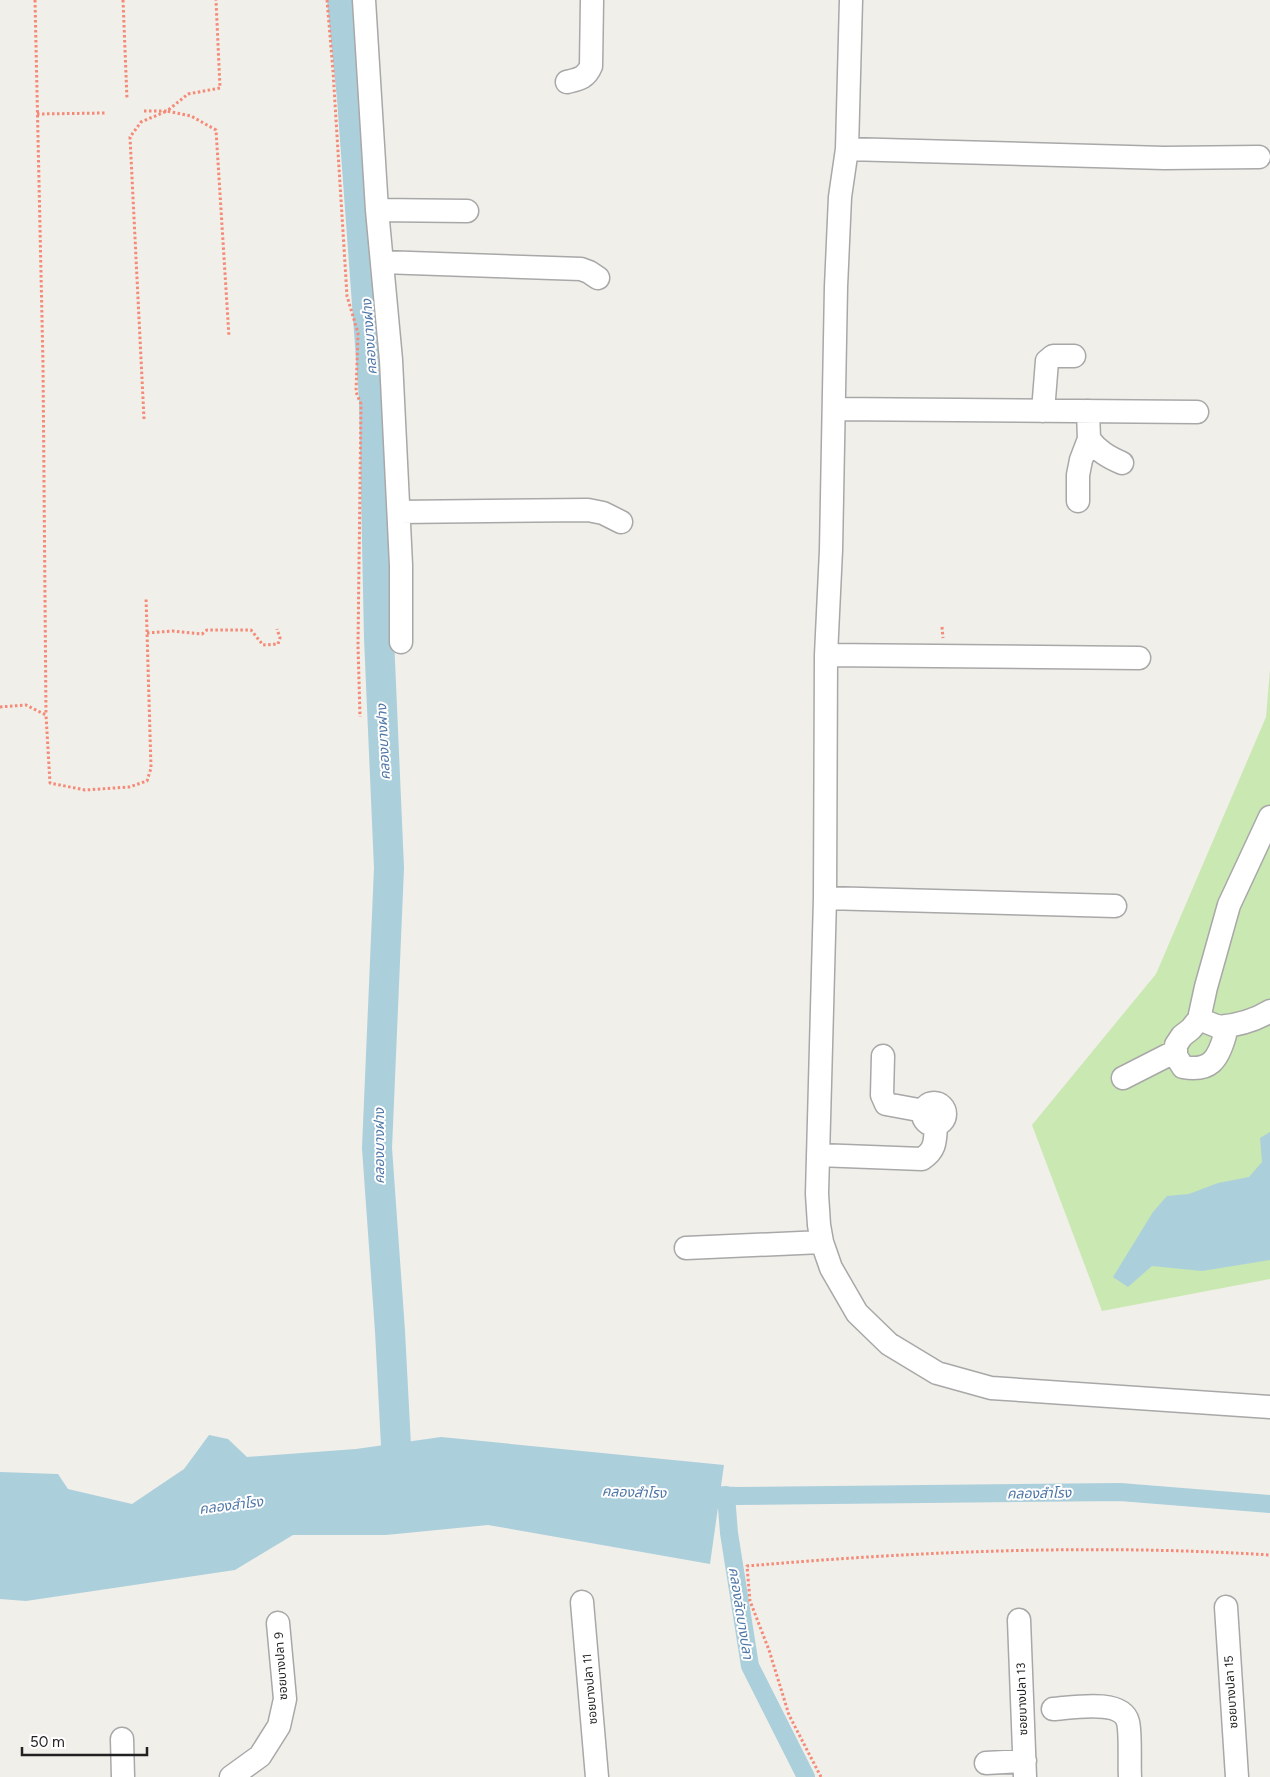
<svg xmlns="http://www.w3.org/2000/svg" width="1270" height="1777" font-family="Figtree,'Noto Sans Thai',sans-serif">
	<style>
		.grass { fill: #cae8b2 }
		.water { fill: #accfdc }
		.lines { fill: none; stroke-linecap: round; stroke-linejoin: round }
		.canal { stroke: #accfdc; stroke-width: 18 }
		.river { stroke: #accfdc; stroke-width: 30 }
		.minor-casing { stroke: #a8a8a8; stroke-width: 25 }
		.path { stroke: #f48a77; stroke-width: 3; stroke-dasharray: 2.5 2.5; stroke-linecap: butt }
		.minor { stroke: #fff; stroke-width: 22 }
		.labels { text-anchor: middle; stroke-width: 4; stroke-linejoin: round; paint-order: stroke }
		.street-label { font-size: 12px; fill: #212121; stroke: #fff }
		.water-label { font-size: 14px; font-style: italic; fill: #4e76a6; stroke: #fff }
	</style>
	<rect width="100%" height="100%" fill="#f1efe9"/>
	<!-- grass -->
	<path class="grass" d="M1270,670V1279L1102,1311L1032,1125L1156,974L1266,717Z"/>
	<!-- water -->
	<path class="water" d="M1270,1132V1260L1202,1271L1152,1266L1128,1287L1113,1277L1153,1212L1167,1196L1189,1194L1218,1183L1249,1177L1262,1162L1260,1138Z
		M209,1435L228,1439L247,1457L356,1449L441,1437L724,1465L710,1564L488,1525L386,1535H293L235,1570L26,1601L0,1599V1472L58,1474L68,1489L132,1504L184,1469Z"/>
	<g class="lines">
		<!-- canal -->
		<path class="canal" d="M696,1494L737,1496L1120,1492L1270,1504
			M726,1495L729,1533L750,1666L806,1777"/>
		<!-- river -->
		<path class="river" d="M342,0L352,99L374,400L379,638L389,868L377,1148L390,1331L398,1484"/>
		<!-- minor casing -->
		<g class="minor-casing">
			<path id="minor" d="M364,0L377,210L391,360L401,565V642
				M851,0L847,149L840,197L836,287L831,550L826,655L825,898L817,1194L819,1225L822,1242L831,1268L857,1313L889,1344L937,1373L991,1388L1270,1407
				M567,82C579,79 586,78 591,66L592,0
				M847,149L1164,158L1259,157
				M377,210L467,211
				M382,262L581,269L589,272L598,278
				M834,409L1197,412
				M1043,411L1047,361L1053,356H1074
				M1089,439C1098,451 1108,457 1122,463
				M1078,501V475L1081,460L1089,439L1088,411
				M399,512L588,510L603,513L621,522
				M826,655L1139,658
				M825,898L1115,906
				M1199,1019L1219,1027L1225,1035C1218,1060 1210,1072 1183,1067L1176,1056V1045L1182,1036L1191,1029L1199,1019L1206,987L1229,905L1270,817
				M1219,1027C1238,1025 1254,1021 1270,1011
				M883,1056L882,1095L886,1104L924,1111
				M1123,1078L1176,1051
				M923 1114a11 11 0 1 1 22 0a11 11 0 1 1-22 0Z
				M818,1155L922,1159C936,1150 935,1141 936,1125
				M686,1248L822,1242
				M582,1602L597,1777
				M1226,1607L1237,1777
				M1019,1620L1025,1777
				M1053,1709C1071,1708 1122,1698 1128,1722C1131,1734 1129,1763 1130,1777
				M122,1739L123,1777
				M986,1763L1025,1761
				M231,1777L260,1756L279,1726L285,1699L278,1623"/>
		</g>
		<!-- path -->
		<path class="path" d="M35,0L43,364L46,715
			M123,0L127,99
			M327,0L333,71L347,296L358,333L356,392L361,404L358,645L360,717
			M144,111H167L188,94L220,88L216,0
			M37,114L105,113
			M144,419L130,137L141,122L167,111L191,116L216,130L229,337
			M942,627L943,638
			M147,633L173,631L202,634L207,630H251L263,645L278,644L280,638L277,629
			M0,707L26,705L46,715L50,783L85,790L129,787L147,781L151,768L146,597
			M821,1777L789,1715L769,1650L750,1601L747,1566C921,1551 1096,1544 1270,1555"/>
		<!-- minor -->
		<use href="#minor" class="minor"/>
	</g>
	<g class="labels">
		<!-- street labels -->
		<g class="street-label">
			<text transform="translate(281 1666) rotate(-94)" y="4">ซอยบางปลา 9</text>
			<text transform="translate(590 1689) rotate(-95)" y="4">ซอยบางปลา 11</text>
			<text transform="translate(1231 1692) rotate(-94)" y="4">ซอยบางปลา 15</text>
			<text transform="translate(1022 1699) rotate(-92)" y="4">ซอยบางปลา 13</text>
		</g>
		<!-- water labels -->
		<g class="water-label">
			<text transform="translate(369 337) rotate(-94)" y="5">คลองบางฝาง</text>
			<text transform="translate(383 742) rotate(-93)" y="5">คลองบางฝาง</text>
			<text transform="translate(379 1146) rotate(-90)" y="5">คลองบางฝาง</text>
			<text transform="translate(634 1492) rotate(2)" y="5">คลองสำโรง</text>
			<text transform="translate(1039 1493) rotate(-1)" y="5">คลองสำโรง</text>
			<text transform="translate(231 1505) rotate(-7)" y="5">คลองสำโรง</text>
			<text transform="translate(741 1613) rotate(81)" y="5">คลองลัดบางปลา</text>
		</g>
	</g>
	<!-- scale -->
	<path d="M22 1747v8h125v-8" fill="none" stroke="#212121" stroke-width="2.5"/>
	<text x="30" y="1747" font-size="15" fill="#212121" stroke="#ffffff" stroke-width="4" paint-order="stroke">50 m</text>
</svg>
